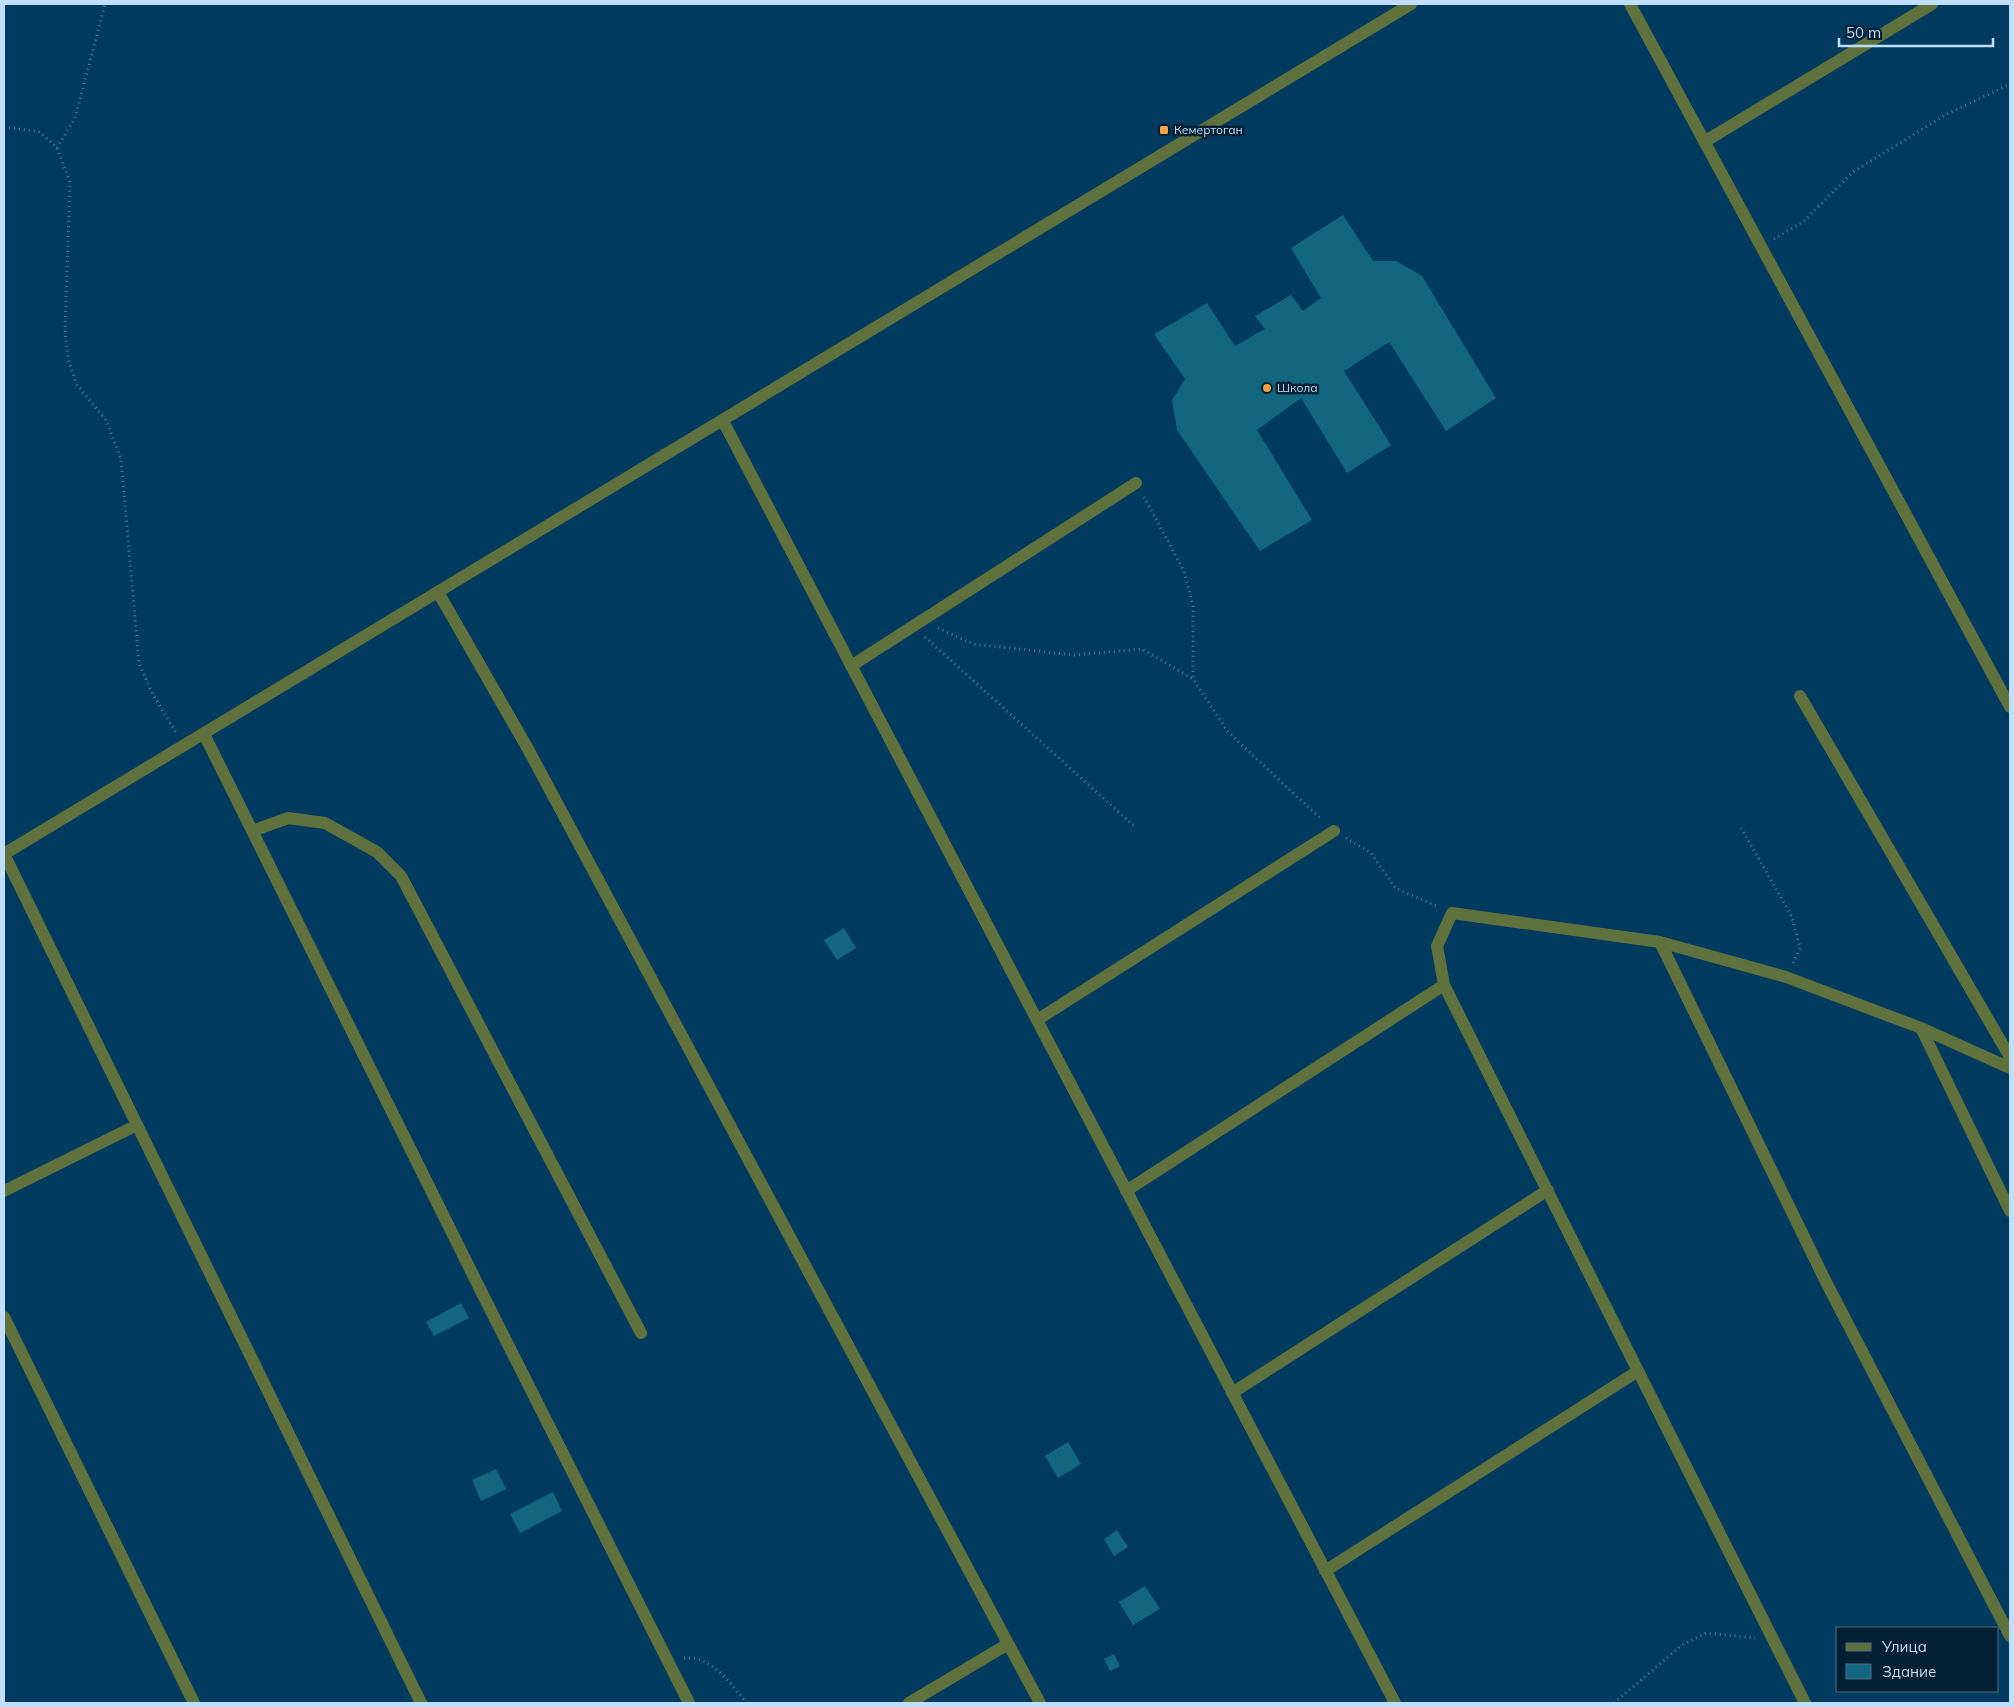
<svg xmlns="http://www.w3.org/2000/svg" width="2014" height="1707" font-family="Mulish,sans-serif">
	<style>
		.building { fill: #136680 }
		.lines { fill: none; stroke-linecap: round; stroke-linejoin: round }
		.path { stroke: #4b7b9d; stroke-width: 3; stroke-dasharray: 1 4; stroke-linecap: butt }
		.street { stroke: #5f723e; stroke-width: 12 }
		.poi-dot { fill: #f6a246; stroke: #042035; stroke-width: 2 }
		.labels { text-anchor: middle; stroke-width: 5; stroke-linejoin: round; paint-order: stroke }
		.poi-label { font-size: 12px; fill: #bfdffc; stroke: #042035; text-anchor: start }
	</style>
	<rect width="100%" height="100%" fill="#013a5f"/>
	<!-- building -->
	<path class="building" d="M1343,215L1373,261H1396L1422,276L1496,398L1446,431L1389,342L1344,371L1391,445L1347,473L1301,398L1257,430L1312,520L1260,551L1177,430L1172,400L1185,379L1154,334L1207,303L1235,346L1265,329L1255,316L1291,295L1303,311L1321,298L1291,248Z
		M844,928L856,948L837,960L824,940Z
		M461,1303L469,1318L434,1336L426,1322Z
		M1068,1442L1081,1464L1058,1478L1045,1456Z
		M496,1469L506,1489L481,1501L472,1480Z
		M553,1492L562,1511L520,1533L510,1514Z
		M1117,1530L1128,1547L1114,1556L1104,1539Z
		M1145,1586L1160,1609L1133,1625L1119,1602Z
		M1114,1654L1120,1666L1110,1671L1104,1659Z"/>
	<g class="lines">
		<!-- path -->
		<path class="path" d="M4,127L40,132L57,148L70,182L65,330L68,359L77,385L106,420L121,459L139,663L152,693L176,733
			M57,148L75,118L105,4
			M1774,239L1803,222L1853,172L1945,115L2010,84
			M1144,497L1184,571L1193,605V679
			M938,628L973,644L1074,655L1142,649L1193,679L1228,732L1322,820
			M925,637L1134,826
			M1741,828L1792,917L1800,948L1793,963
			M1346,838L1371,853L1395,888L1439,907
			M684,1658C711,1654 731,1685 747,1703
			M1614,1703L1682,1645L1706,1633L1755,1638"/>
		<!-- street -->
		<path class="street" d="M1630,4L2010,707
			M1704,142L1932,4
			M723,421L1395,1703
			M438,592L528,749L1040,1703
			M851,666L1136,483
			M1800,696L2010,1057
			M204,734L482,1293L689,1703
			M252,831L288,818L325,823L377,852L401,876L641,1333
			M4,854L1411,4
			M4,854L421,1703
			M1660,942L1826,1282L2010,1636
			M1037,1020L1334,831
			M1921,1028L2010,1211
			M4,1191L137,1125
			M1126,1191L1444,985
			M4,1317L194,1703
			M1232,1393L1548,1190
			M1325,1571L1638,1371
			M909,1703L1008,1644
			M1805,1703L1444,985L1437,946L1452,913L1660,942L1786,977L1921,1028L2010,1068"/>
	</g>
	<!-- markers -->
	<g class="poi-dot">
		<rect x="1159" y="125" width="10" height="10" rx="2.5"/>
		<circle cx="1267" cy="388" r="5"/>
	</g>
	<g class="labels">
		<!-- poi labels -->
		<g class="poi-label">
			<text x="1174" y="134">Кемертоган</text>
			<text x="1277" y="392">Школа</text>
		</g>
	</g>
	<!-- border -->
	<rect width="2014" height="1707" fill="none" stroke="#bfdffc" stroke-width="10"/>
	<!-- legend -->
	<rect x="1836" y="1627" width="162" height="65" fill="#042035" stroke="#4f6c85"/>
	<rect x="1846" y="1643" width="25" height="8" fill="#5f723e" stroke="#4f6c85"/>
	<text x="1882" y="1652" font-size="15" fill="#bfdffc">Улица</text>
	<rect x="1846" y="1664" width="25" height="15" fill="#136680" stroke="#4f6c85"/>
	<text x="1882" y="1677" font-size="15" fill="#bfdffc">Здание</text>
	<!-- scale -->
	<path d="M1839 38v8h154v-8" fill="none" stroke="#bfdffc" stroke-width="2.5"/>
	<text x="1846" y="38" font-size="15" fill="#bfdffc" stroke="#042035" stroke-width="4" paint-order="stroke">50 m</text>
</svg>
